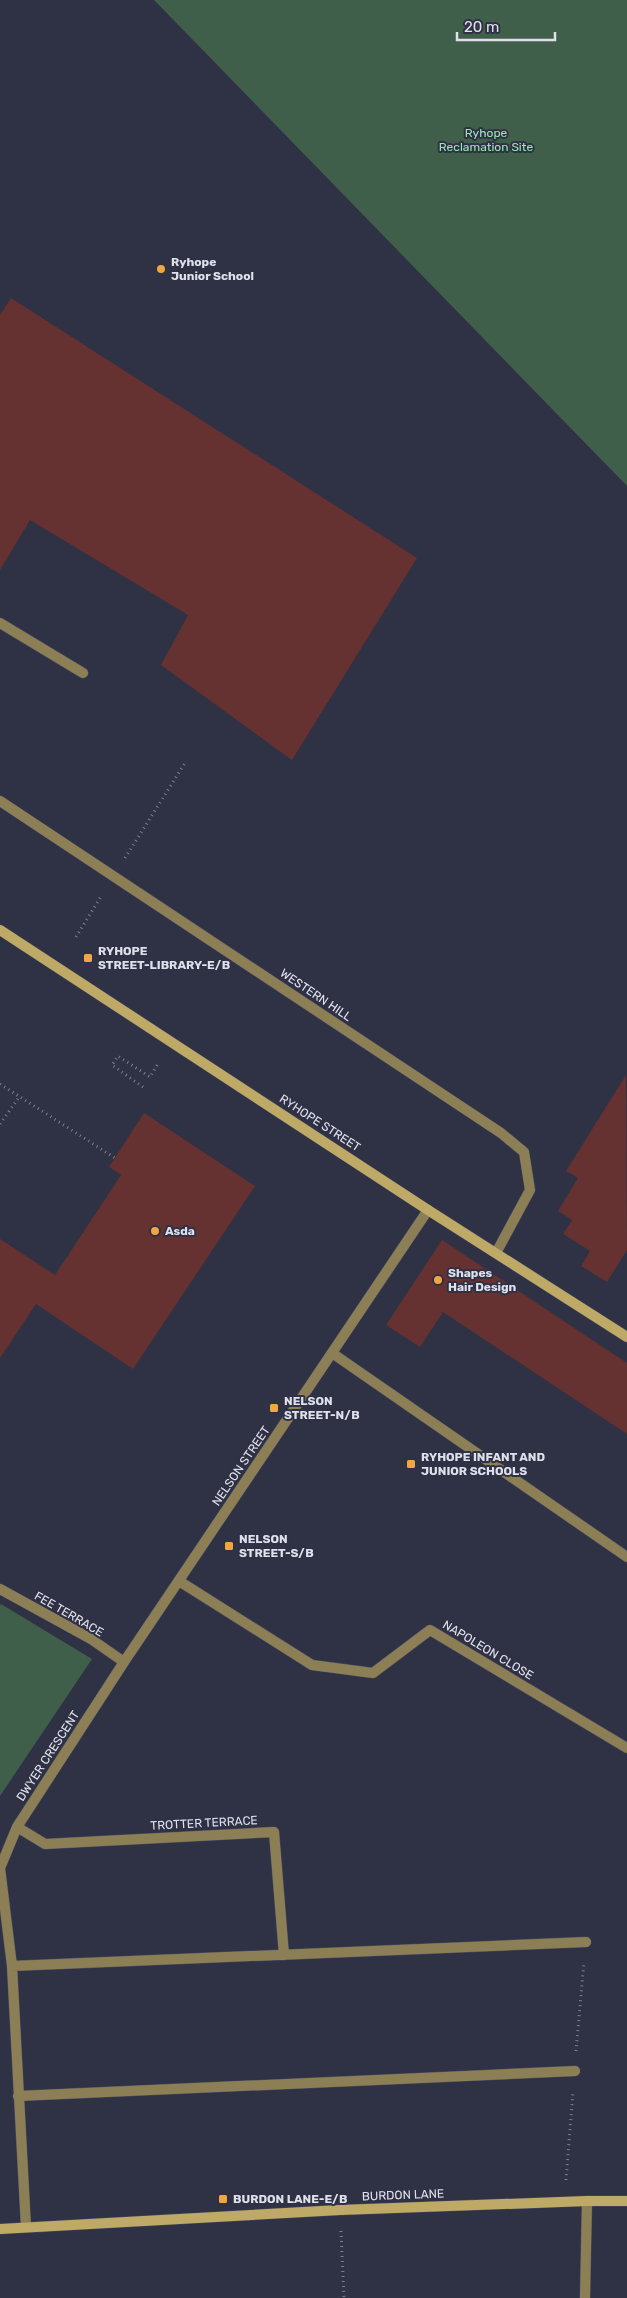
<svg xmlns="http://www.w3.org/2000/svg" width="627" height="2298" font-family="Rubik,sans-serif">
	<style>
		.green { fill: #405f4a }
		.building { fill: #653231 }
		.lines { fill: none; stroke-linecap: round; stroke-linejoin: round }
		.lane-casing { stroke: #4b4d5f; stroke-width: 11 }
		.street-casing { stroke: #4b4d5f; stroke-width: 11 }
		.secondary-casing { stroke: #4b4d5f; stroke-width: 11 }
		.path { stroke: #7d7e8e; stroke-width: 3; stroke-dasharray: 1 4; stroke-linecap: butt }
		.lane { stroke: #8c7f56; stroke-width: 10 }
		.street { stroke: #8c7f56; stroke-width: 10 }
		.secondary { stroke: #bfa966; stroke-width: 10 }
		.poi-dot { fill: #f1a63f; stroke: #2f3144; stroke-width: 2 }
		.labels { text-anchor: middle; stroke-width: 4; stroke-linejoin: round; paint-order: stroke }
		.park-label { font-size: 12px; fill: #99e6b3; stroke: #2f3144 }
		.poi-label { font-size: 12px; font-weight: bold; fill: #dfe0ec; stroke: #2f3144; text-anchor: start }
		.street-label { font-size: 12px; fill: #dfe0ec; stroke: #2f3144 }
	</style>
	<rect width="100%" height="100%" fill="#2f3144"/>
	<!-- green -->
	<path class="green" d="M154,0H627V486Z
		M1,1604L92,1659L0,1796V1605Z"/>
	<!-- building -->
	<path class="building" d="M11,298L417,558L292,760L161,665L188,615L30,520L0,570V315Z
		M626,1075L627,1250L607,1282L581,1266L590,1251L563,1234L572,1220L558,1211L578,1178L566,1171Z
		M144,1113L255,1186L133,1369L36,1304L0,1358V1239L55,1275L121,1175L109,1167Z
		M442,1240L627,1363V1434L443,1312L420,1347L386,1325Z"/>
	<g class="lines">
		<!-- lane casing -->
		<g class="lane-casing">
			<path id="lane" d="M0,623L83,673
				M332,1353L627,1557
				M18,2096L575,2071"/>
		</g>
		<!-- street casing -->
		<g class="street-casing">
			<path id="street" d="M0,801L501,1133L524,1152L530,1190L496,1253
				M179,1581L312,1665L373,1673L430,1630L627,1748
				M0,1589L91,1639L124,1662
				M17,1827L45,1844L274,1832L284,1955
				M12,1966L586,1942
				M26,2227L12,1966L0,1868L17,1827L124,1662L428,1210
				M585,2298L587,2201"/>
		</g>
		<!-- secondary casing -->
		<g class="secondary-casing">
			<path id="secondary" d="M0,930L428,1210L627,1337
				M0,2229L340,2210L587,2201H627"/>
		</g>
		<!-- path -->
		<path class="path" d="M125,858L185,763
			M76,937L102,895
			M0,1084L115,1158
			M143,1087L112,1065L118,1056L150,1077L159,1062
			M0,1124L20,1096
			M576,2051L584,1962
			M566,2180L573,2092
			M341,2231L344,2298"/>
		<!-- lane -->
		<use href="#lane" class="lane"/>
		<!-- street -->
		<use href="#street" class="street"/>
		<!-- secondary -->
		<use href="#secondary" class="secondary"/>
	</g>
	<!-- markers -->
	<g class="poi-dot">
		<circle cx="161" cy="269" r="5"/>
		<rect x="83" y="953" width="10" height="10" rx="2.5"/>
		<circle cx="155" cy="1231" r="5"/>
		<circle cx="438" cy="1280" r="5"/>
		<rect x="269" y="1403" width="10" height="10" rx="2.5"/>
		<rect x="406" y="1459" width="10" height="10" rx="2.5"/>
		<rect x="224" y="1541" width="10" height="10" rx="2.5"/>
		<rect x="218" y="2194" width="10" height="10" rx="2.5"/>
	</g>
	<g class="labels">
		<!-- park labels -->
		<g class="park-label">
			<text x="486" y="137">Ryhope<tspan x="486" dy="14">Reclamation Site</tspan></text>
		</g>
		<!-- poi labels -->
		<g class="poi-label">
			<text x="171" y="266">Ryhope<tspan x="171" dy="14">Junior School</tspan></text>
			<text x="98" y="955">RYHOPE<tspan x="98" dy="14">STREET-LIBRARY-E/B</tspan></text>
			<text x="165" y="1235">Asda</text>
			<text x="448" y="1277">Shapes<tspan x="448" dy="14">Hair Design</tspan></text>
			<text x="284" y="1405">NELSON<tspan x="284" dy="14">STREET-N/B</tspan></text>
			<text x="421" y="1461">RYHOPE INFANT AND<tspan x="421" dy="14">JUNIOR SCHOOLS</tspan></text>
			<text x="239" y="1543">NELSON<tspan x="239" dy="14">STREET-S/B</tspan></text>
			<text x="233" y="2203">BURDON LANE-E/B</text>
		</g>
		<!-- street labels -->
		<g class="street-label">
			<text transform="translate(316 995) rotate(34)" y="4">WESTERN HILL</text>
			<text transform="translate(320 1123) rotate(33)" y="4">RYHOPE STREET</text>
			<text transform="translate(241 1466) rotate(-56)" y="4">NELSON STREET</text>
			<text transform="translate(69 1614) rotate(30)" y="4">FEE TERRACE</text>
			<text transform="translate(488 1650) rotate(31)" y="4">NAPOLEON CLOSE</text>
			<text transform="translate(48 1756) rotate(-57)" y="4">DWYER CRESCENT</text>
			<text transform="translate(204 1823) rotate(-3)" y="4">TROTTER TERRACE</text>
			<text transform="translate(403 2195) rotate(-2)" y="4">BURDON LANE</text>
		</g>
	</g>
	<!-- scale -->
	<path d="M457 32v8h98v-8" fill="none" stroke="#dfe0ec" stroke-width="2.5"/>
	<text x="464" y="32" font-size="15" fill="#dfe0ec" stroke="#2f3144" stroke-width="4" paint-order="stroke">20 m</text>
</svg>
